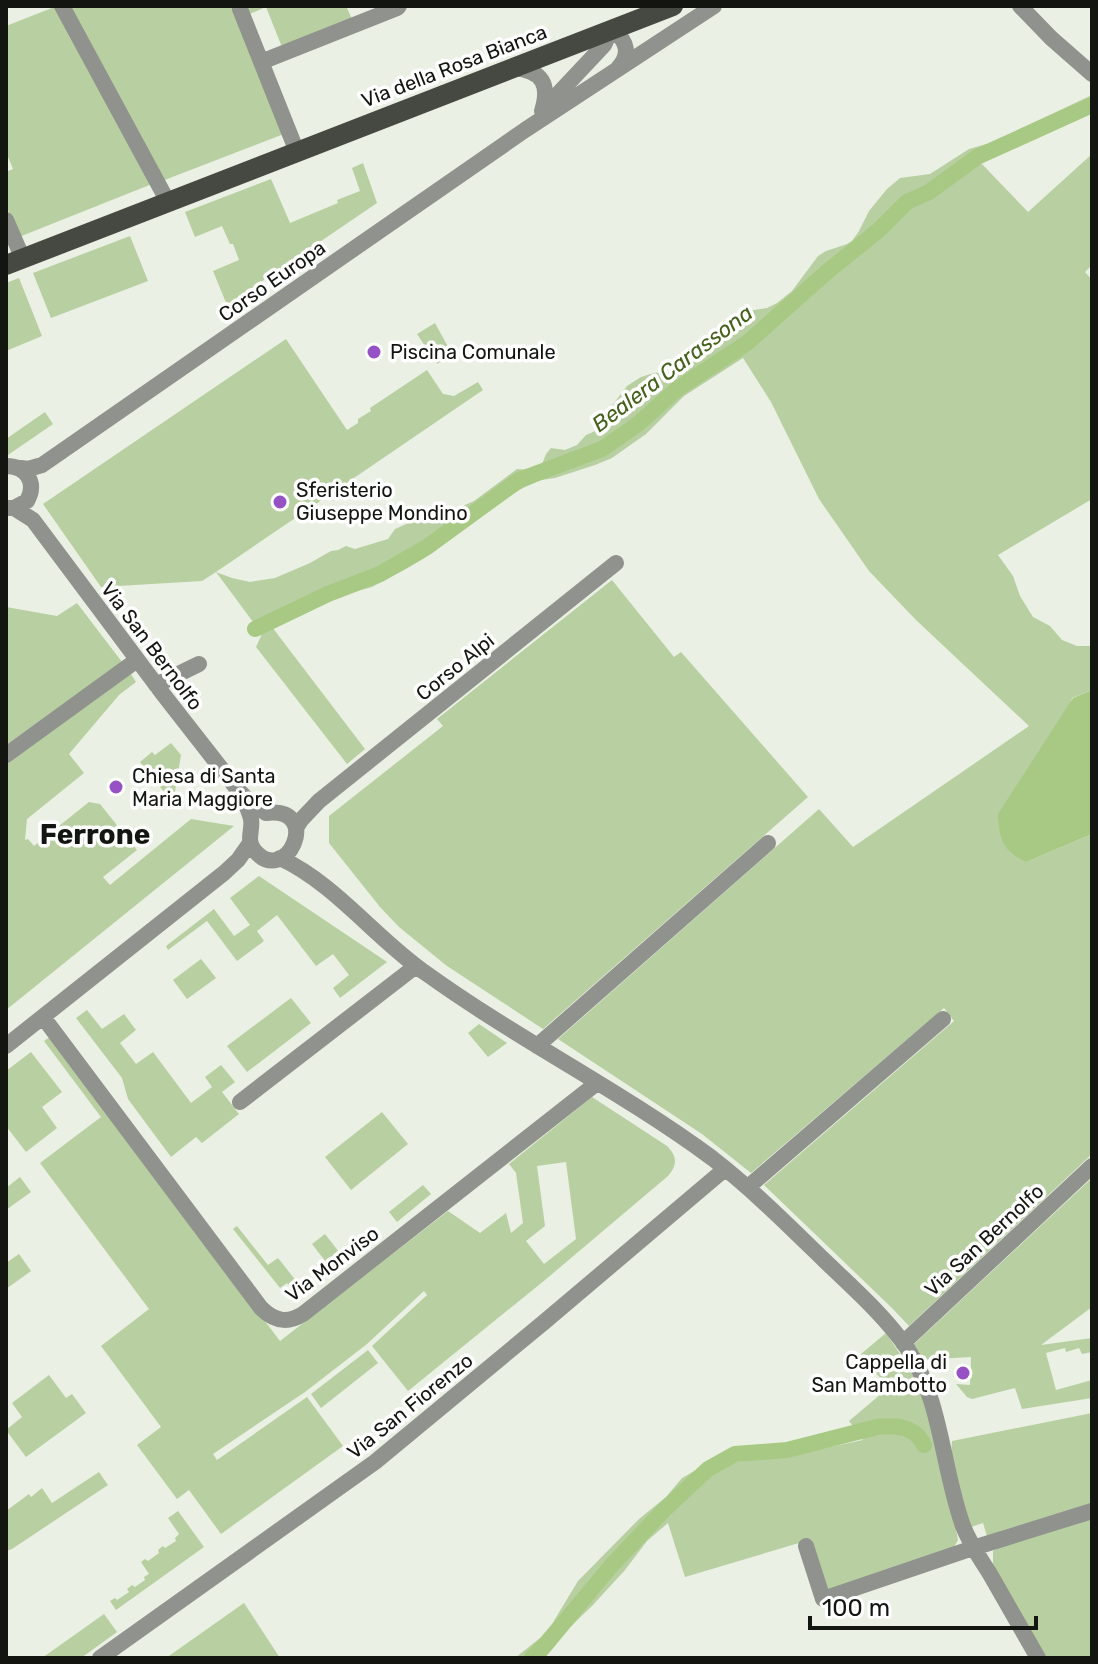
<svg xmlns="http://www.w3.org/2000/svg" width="1098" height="1664" font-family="Rubik,sans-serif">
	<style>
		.green { fill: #b8cfa1; fill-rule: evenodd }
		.water { fill: #a7c983 }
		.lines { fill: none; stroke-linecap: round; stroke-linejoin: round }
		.canal { stroke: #a7c983; stroke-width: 16 }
		.minor { stroke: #90928d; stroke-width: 16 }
		.major { stroke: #454941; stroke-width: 20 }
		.poi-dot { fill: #9651c5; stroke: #fff; stroke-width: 3 }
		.labels { text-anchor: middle; stroke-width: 7; stroke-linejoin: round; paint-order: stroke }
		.street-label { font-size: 20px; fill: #131511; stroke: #fff }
		.poi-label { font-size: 20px; fill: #131511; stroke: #fff; text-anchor: start }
		.water-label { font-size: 22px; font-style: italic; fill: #436119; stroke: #fff }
		.district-label { font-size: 28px; font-weight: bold; fill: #131511; stroke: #fff }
	</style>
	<rect width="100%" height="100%" fill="#eaf0e4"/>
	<!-- green -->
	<path class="green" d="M57,6L152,184L19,237L6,205V172L13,169L6,152V26Z
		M68,6H346L352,19L282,47L266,7L238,19L284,134L162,181Z
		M1092,95V109L980,162L1028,212L1092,154V265L1085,272L1092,280V499L998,555L1013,576L1020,596L1033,617L1050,626L1062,640L1077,646H1092V690L1072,698L1026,862L1092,834V1154L909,1326L892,1308L764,1185L954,1021L944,1008L751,1173L702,1134L558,1039L819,809L853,847L1029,726L916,620L869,571L819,499L771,402L743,358L684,396L646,434L612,458L595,465L555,478L541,480L523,488L504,499L423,559L406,569L372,587L335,597L304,614L272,627L365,749L347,764L256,647L262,634L216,572L202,581L101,587L43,504L286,339L347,430L358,423V419L371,411L370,408L427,370L443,394L454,396L478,382L483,390L216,572L232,578L250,582L275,578L310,563L331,551L338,550L346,546L355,549L388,539L395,529L411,522L444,509L458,508L474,501L517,469L531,470L542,464L546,454L551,448L565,450L577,445L586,435L600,429L605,424L611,407L627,386L641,377L654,373L675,372L681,369L697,351L716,346L721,341L735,319L741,314L748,311L767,308L777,303L792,291L818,256L826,251L847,244L852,241L859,231L869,211L887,189L900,178L930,174L969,149L990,143Z
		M363,163L377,203L227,305L213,271L239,260L233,244H230L222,226L195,237L185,212L271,179L290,223L338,203L337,200L360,191L352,168Z
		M130,236L148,281L51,318L33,273Z
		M19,278L42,336L6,351V283Z
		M435,323L452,354L437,364L417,334Z
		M45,412L53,424L8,455L6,452V439Z
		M612,580L674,657L681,652L808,797L543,1029L447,966L399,927L380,907L329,843V816L443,726L437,719Z
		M77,603L122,662L6,745V607L57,616Z
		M131,674L136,682L119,695L69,754L84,773L27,819L25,840L28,839L34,846L89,802L100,804L137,850L103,877L110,885L191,819L234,826L6,1010V764Z
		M171,743L181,755L173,803L140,762L152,752L155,755Z
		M259,876L387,962L340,998L333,988L349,975L333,954L316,966L277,915L257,931L264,941L237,961L207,921L168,950L166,946L214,909L234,936L250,925L230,898Z
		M201,959L216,978L187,999L173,980Z
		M291,998L311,1023L247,1072L227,1046Z
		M87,1010L102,1029L124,1014L136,1030L120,1043L136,1064L153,1052L191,1103L212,1087L205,1077L221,1065L235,1082L222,1092L239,1114L202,1143L196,1137L171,1157L128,1099L122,1078L76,1018Z
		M479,1024L507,1043L488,1057L468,1033Z
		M50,1037L280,1341L448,1211L480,1233L506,1213L511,1233L523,1223L516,1173L509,1164L592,1097L667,1146C677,1156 678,1165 668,1176L545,1280L408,1391L372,1346L427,1295L424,1291L367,1344L305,1392L213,1454L217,1460L307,1397L343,1446L221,1534L189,1490L177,1499L137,1445L161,1427L101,1346L149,1309L40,1163L101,1117L44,1041ZM566,1162L576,1239L544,1264L526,1241L545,1226L537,1166Z
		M31,1052L62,1092L42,1107L57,1128L26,1152L6,1126V1071Z
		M382,1112L408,1144L351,1190L325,1157Z
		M20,1177L31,1192L6,1210V1188Z
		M1092,1178V1307L1041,1345L1092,1338V1352L1082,1354L1079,1348L1066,1352L1065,1348L1046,1353L1056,1390L1092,1380V1398L1022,1409L1015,1388L972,1399L967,1397L956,1384L970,1385L971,1357L921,1360L912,1346Z
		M423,1185L431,1194L397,1222L389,1212Z
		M237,1226L268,1265L278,1258L305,1292L299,1298L287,1283L280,1288L233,1229Z
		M325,1234L346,1261L333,1271L312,1244Z
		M19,1254L31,1271L6,1289V1263Z
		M886,1333L914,1375L923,1396L956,1529L958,1540L954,1547L827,1593L809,1540L685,1577L668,1523L647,1541L625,1570L592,1606L569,1628L545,1658H515L540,1638L552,1624L578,1581L639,1519L666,1497L682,1478L703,1466L793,1455L863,1440L849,1421L888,1388L861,1354Z
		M368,1350L378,1363L321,1408L311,1394Z
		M49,1375L66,1398L72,1394L86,1413L26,1457L6,1430L22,1417L12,1403Z
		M1092,1413V1503L987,1536L983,1523L971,1527L967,1518L951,1459L952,1441Z
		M99,1472L108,1485L12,1549L6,1551V1511L29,1494L31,1497L42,1488L52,1503Z
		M178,1511L204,1547L116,1610L110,1601L115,1598L117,1600L129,1592L127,1589L132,1585L135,1587L145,1580L144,1577L149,1574L141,1562L145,1559L148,1561L159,1553L158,1550L163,1546L165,1548L176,1541L175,1538L179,1534L168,1518Z
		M1092,1517V1658H1045L993,1565V1551L1002,1546Z
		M244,1603L280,1658H166Z
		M104,1614L117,1632L81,1658H42Z"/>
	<!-- water -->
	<path class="water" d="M1092,690V834L1026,862C1003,851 999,839 998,814L1073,698Z"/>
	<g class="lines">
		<!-- canal -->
		<path class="canal" d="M255,629L328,594L380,574L427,547L519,480L602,449L638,424L677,389L747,343L828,271L879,230L907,202L929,192L977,157L1092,105
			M532,1658L547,1643L611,1566L665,1509L708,1469L735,1454L787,1450L877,1427C896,1425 915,1426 924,1445"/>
		<!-- minor -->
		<path class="minor" d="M62,6L168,202
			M1020,6L1051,38L1092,74
			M240,9L297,152
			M613,30C627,41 631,54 618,68
			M261,62L397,8L399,6
			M515,68C543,71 550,85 542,111
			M542,111L604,45L611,30
			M6,220L23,259
			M6,466C27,466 37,483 27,501L14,508H8
			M21,468L28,469L42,465L525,130L714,6
			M14,508L33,520L163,694L238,790L252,804L266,813C324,806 286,889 254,850C246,840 253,830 251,819C249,810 245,803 242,795
			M156,685L199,664
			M6,755L137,660
			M296,828L301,820L319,801L616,563
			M280,858C336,884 376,939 427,974C519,1040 621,1091 712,1158C752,1189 788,1225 824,1260C853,1288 884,1315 907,1348C942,1401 942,1468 963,1526C970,1544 980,1558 990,1574C1006,1602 1022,1630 1038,1658
			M43,1017L261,1308C274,1321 287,1324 303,1314L597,1083
			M6,1046L224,873L238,860L250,843
			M537,1046L768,843
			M240,1102L416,966
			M748,1187L943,1019
			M903,1343L1092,1166
			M806,1546L823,1599L973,1548L1092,1511
			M100,1658L375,1462L543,1323L725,1169"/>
		<!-- major -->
		<path class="major" d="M6,265L673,6"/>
	</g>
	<!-- markers -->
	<g class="poi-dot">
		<circle cx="374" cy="352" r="8"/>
		<circle cx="280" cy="502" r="8"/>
		<circle cx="116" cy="787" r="8"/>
		<circle cx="963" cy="1373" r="8"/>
	</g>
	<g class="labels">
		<!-- street labels -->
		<g class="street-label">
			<text transform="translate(454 66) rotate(-21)" y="7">Via della Rosa Bianca</text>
			<text transform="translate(272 281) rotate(-35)" y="7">Corso Europa</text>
			<text transform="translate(152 646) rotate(53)" y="7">Via San Bernolfo</text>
			<text transform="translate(455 667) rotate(-39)" y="7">Corso Alpi</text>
			<text transform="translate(984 1240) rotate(-43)" y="7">Via San Bernolfo</text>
			<text transform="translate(332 1264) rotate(-37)" y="7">Via Monviso</text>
			<text transform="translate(410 1406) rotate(-39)" y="7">Via San Fiorenzo</text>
		</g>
		<!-- poi labels -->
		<g class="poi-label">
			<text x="390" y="359">Piscina Comunale</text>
			<text x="296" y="497">Sferisterio<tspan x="296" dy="23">Giuseppe Mondino</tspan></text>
			<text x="132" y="783">Chiesa di Santa<tspan x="132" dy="23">Maria Maggiore</tspan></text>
			<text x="947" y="1369" text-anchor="end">Cappella di<tspan x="947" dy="23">San Mambotto</tspan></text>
		</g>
		<!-- water labels -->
		<g class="water-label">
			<text transform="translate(672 368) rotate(-37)" y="8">Bealera Carassona</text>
		</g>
		<!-- district labels -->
		<g class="district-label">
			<text x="95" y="844">Ferrone</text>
		</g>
	</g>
	<!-- border -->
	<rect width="1098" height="1664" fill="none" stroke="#131511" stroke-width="16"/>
	<!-- scale -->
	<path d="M810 1616v12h226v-12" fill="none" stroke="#131511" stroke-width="4"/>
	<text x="822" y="1616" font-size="24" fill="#131511" stroke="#ffffff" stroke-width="6" paint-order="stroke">100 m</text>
</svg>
